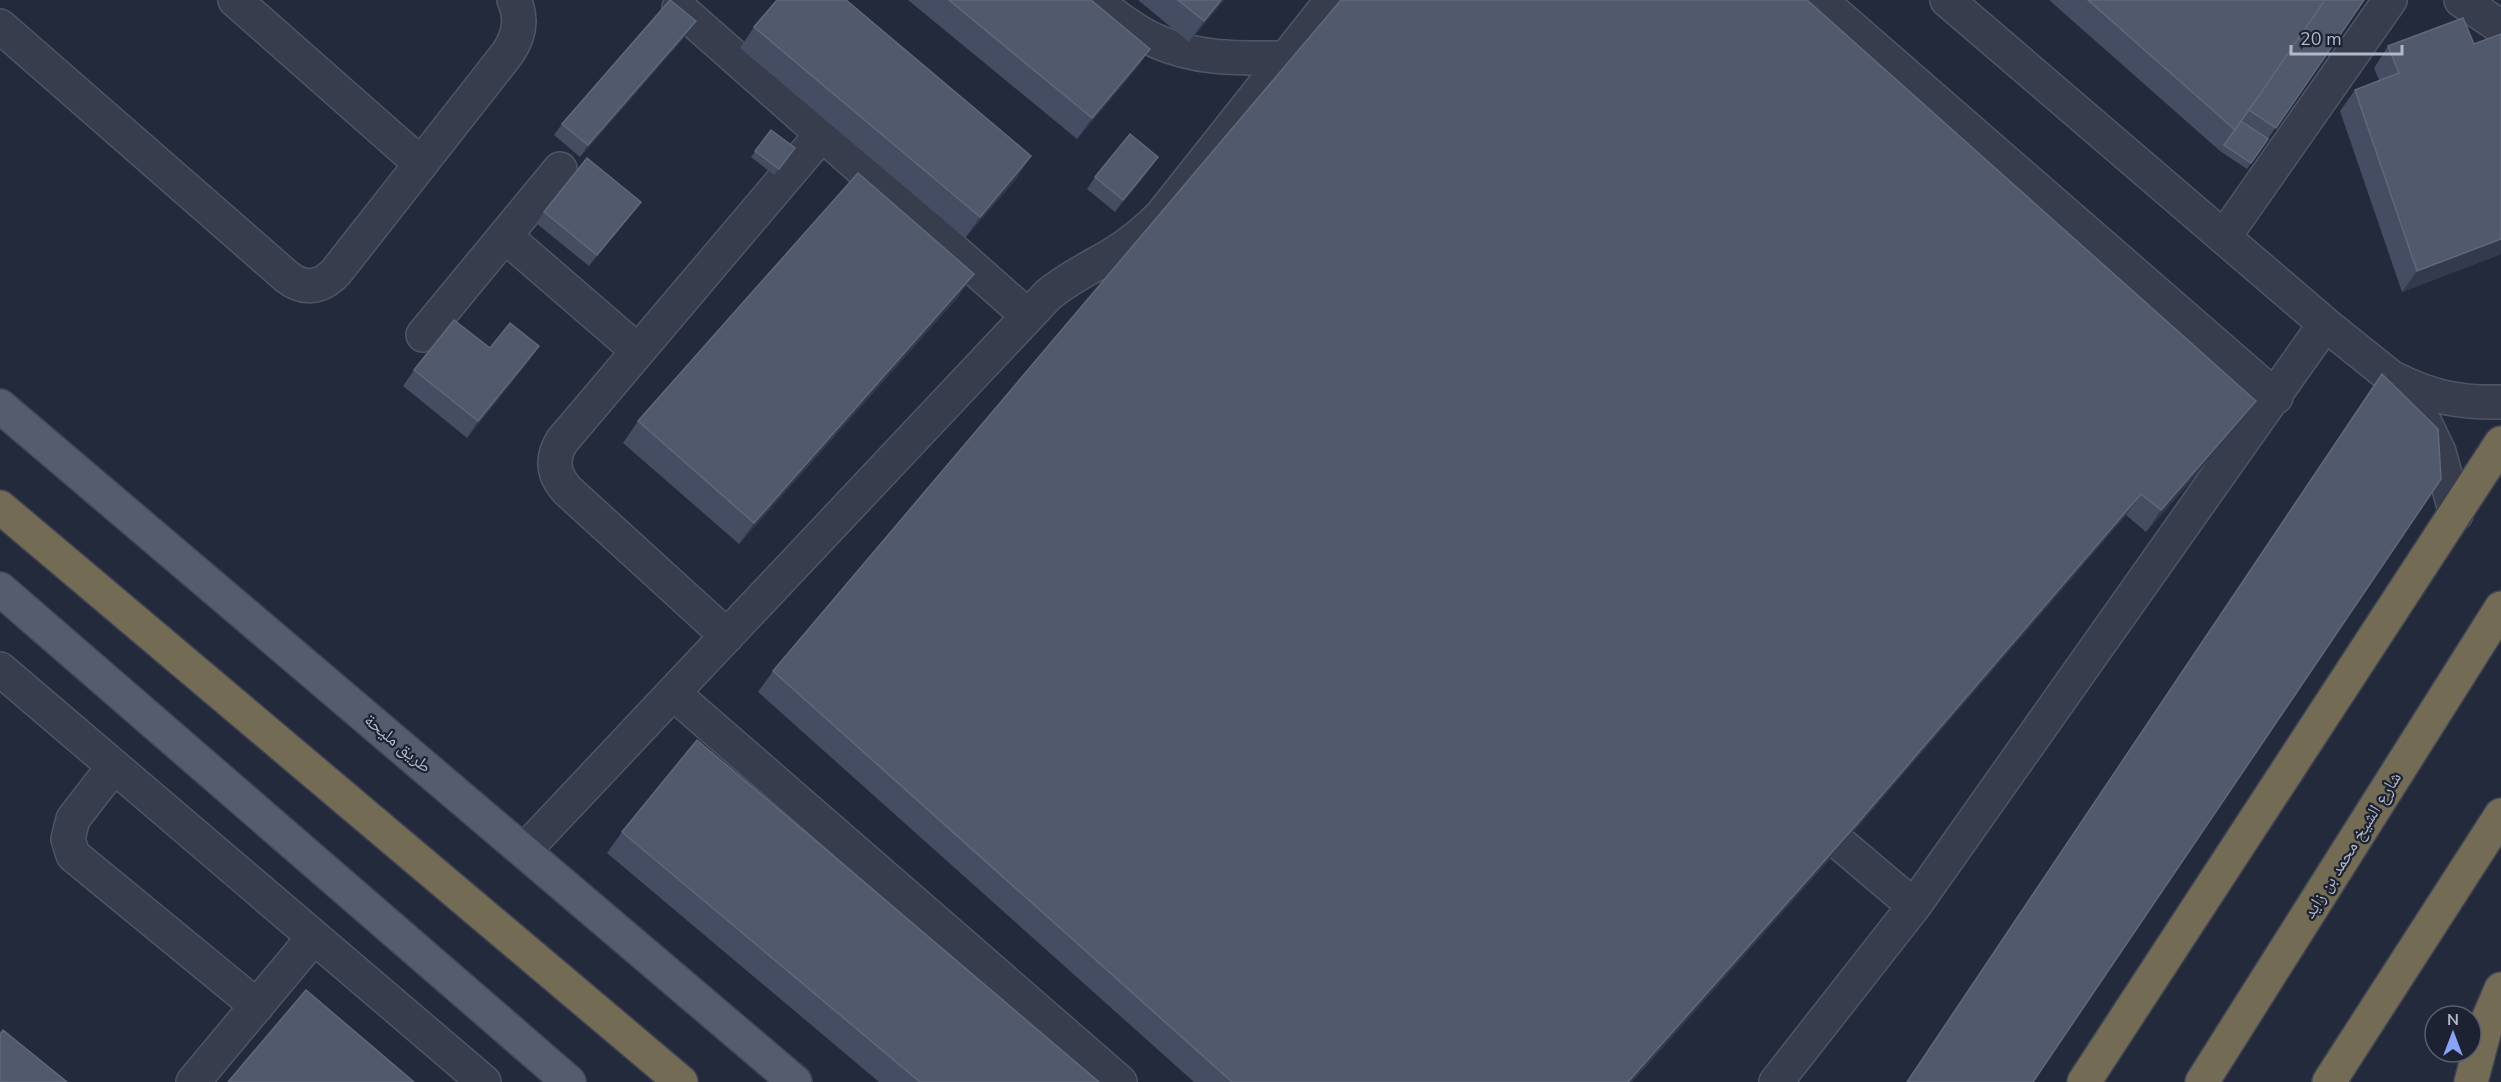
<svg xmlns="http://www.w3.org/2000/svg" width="2501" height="1082" font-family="'Nunito Sans','Noto Naskh Arabic',sans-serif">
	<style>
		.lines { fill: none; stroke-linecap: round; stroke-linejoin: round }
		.minor-casing { stroke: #4f5565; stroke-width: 36 }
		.major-casing { stroke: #404656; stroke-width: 36 }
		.highway-casing { stroke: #3f4555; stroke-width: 36 }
		.minor { stroke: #373d4d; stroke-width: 33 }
		.major { stroke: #555c6d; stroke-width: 33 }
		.highway { stroke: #736b54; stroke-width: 33 }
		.wall { fill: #454d62 }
		.shaded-wall { fill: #333a4e }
		.building { fill: #51596d; stroke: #60687b; stroke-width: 1.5 }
		.labels { text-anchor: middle; stroke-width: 4.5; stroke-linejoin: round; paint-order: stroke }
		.street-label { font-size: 18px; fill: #b3b8c8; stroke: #1c2231 }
	</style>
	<rect width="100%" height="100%" fill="#232a3c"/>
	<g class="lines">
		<!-- minor casing -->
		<g class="minor-casing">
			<path id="minor" d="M235,0L421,164
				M1094,0C1114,15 1134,31 1156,41C1198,60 1241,58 1286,58
				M1820,0L2276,397
				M1947,0L2325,324L2391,377L2410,400L2426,425L2439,452L2456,514
				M2461,0L2501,27
				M679,8L1028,316
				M0,26L286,276C303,290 320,289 336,272L507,54C519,37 523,19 514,0
				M505,236L638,351
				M2224,237L2390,0
				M423,335L560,169
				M2393,378C2430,397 2459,403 2501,402
				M727,636L567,490C553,474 551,459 562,441L822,134
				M0,669L484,1082
				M673,693L1120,1082
				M114,766L73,819L68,839L73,855L257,1006
				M1842,845L1914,906
				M524,851L1048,295C1068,278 1090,268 1112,255C1130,244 1146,231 1161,216L1332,0
				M193,1082L314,937
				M1776,1082L1914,906L2325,324"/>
		</g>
		<!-- major casing -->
		<g class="major-casing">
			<path id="major" d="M0,406L795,1082
				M0,589L569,1082"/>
		</g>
		<!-- highway casing -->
		<g class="highway-casing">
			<path id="highway" d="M0,507L681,1082
				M2084,1082L2501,443
				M2202,1082L2501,608
				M2329,1082L2501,815
				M2471,1082L2487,1022L2501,989"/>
		</g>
		<!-- minor -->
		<use href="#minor" class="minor"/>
		<!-- major -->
		<use href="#major" class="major"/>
		<!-- highway -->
		<use href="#highway" class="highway"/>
	</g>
	<!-- wall -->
	<path class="wall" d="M908,0H1091L1150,49L1135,70L1077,139Z
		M1138,0H1224L1189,42Z
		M2049,0H2364L2247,169L2220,151Z
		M696,21L688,33L580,157L554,135L562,124Z
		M754,27L1017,178L965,238L740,48Z
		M2474,44L2501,254L2402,292L2340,111L2355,90L2379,80L2374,68L2388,46Z
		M771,130L795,148L774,175L751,157Z
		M1150,169L1115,212L1087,189L1095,177Z
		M544,212L632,213L589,266L536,223Z
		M959,296L739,544L623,443L638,421Z
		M539,346L527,363L467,438L403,386L414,370L490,348Z
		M2382,374L2033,1082H1907L2367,396Z
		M2256,401L2242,422L2146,532L2126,515L1842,845L1632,1082H1194L758,692L773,671Z
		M622,832L1099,1082H879L607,853Z"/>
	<!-- shaded-wall -->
	<path class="shaded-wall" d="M1221,0H1224L1189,42L1204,21Z
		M696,21L688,33L580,157L588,145Z
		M1150,49L1135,70L1077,139L1092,118Z
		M1031,156L1017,178L965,238L980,217Z
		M1158,157L1150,169L1115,212L1123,200Z
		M641,202L632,213L589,266L597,255Z
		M2501,239V254L2402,292L2417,271Z
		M974,274L959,296L739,544L754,523Z
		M539,346L527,363L467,438L478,421Z
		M2256,401L2242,422L2146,532L2161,510Z
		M2141,494L2126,515L1842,845L1632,1082H1628Z"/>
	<!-- building -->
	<path class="building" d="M670,0L696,21L588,145L562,124Z
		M777,0H846L1031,156L980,217L754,27Z
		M949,0H1091L1150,49L1092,118Z
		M1178,0H1221L1204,21Z
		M1341,0H1807L2256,401L2161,510L2141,494L1857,824L1628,1082H1232L773,671Z
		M2088,0H2325L2235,130Z
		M2325,0H2364L2276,128L2249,110Z
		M2463,18L2474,44L2501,34V239L2417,271L2355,90L2399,73L2388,46Z
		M2241,121L2268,139L2251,163L2224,145Z
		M771,130L795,148L779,169L755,151Z
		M1130,134L1158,157L1123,200L1095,177Z
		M587,158L641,202L597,255L544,212Z
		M858,173L974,274L754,523L638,421Z
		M454,320L490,348L510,323L539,346L478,421L414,370Z
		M2382,374L2438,429L2441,479L2033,1082H1907Z
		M697,740L1099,1082H920L622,832Z
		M306,990L414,1082H228Z
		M3,1030L67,1082H0V1034Z"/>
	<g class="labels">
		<!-- street labels -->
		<g class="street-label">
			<text transform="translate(398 743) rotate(40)" y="6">طريق مليحة</text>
			<text transform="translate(2352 845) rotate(-58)" y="6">شارع الشيخ محمد بن زايد</text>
		</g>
	</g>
	<!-- north arrow -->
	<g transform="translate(2453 1034)"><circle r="28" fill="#1c2231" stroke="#585e6d" stroke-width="1.5"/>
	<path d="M0-4.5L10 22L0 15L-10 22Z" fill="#88a4f8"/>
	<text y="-9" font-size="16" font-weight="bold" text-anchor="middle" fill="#b3b8c8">N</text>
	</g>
	<!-- scale -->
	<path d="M2291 45v9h111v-9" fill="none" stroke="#b3b8c8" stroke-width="3"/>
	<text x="2300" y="45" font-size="18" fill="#b3b8c8" stroke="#1c2231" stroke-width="4.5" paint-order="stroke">20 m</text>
</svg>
